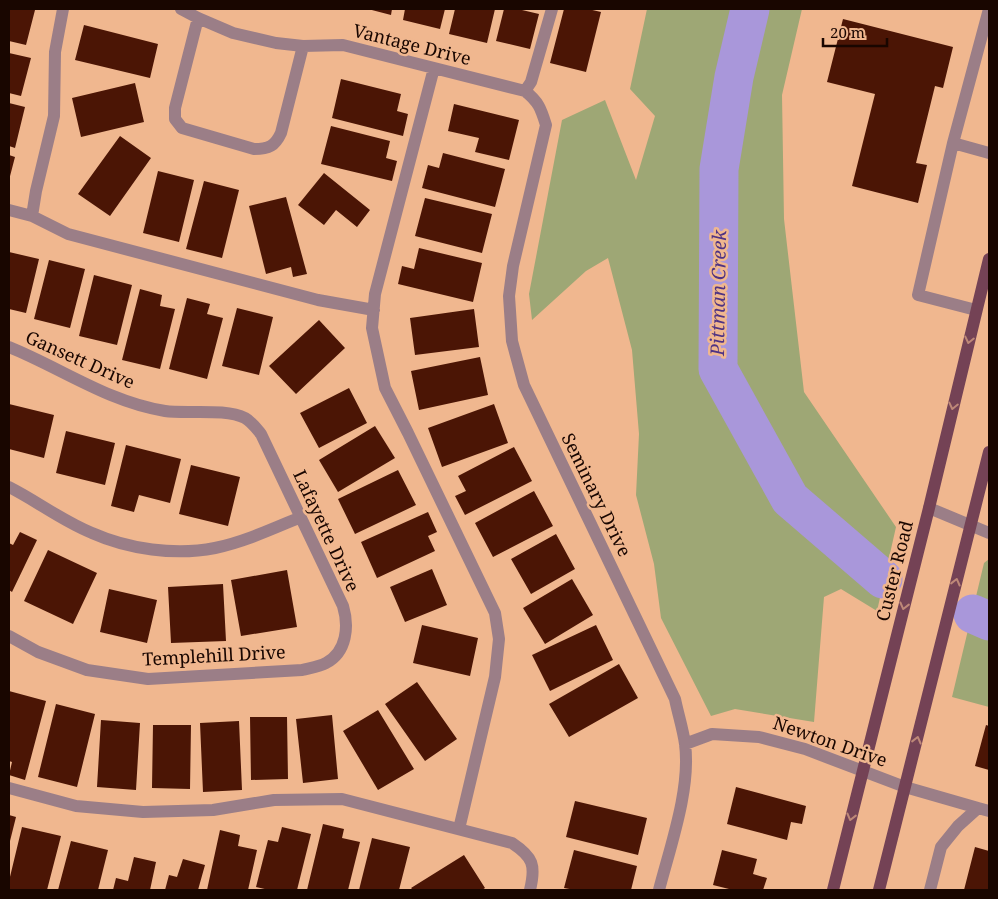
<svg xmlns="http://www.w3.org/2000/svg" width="998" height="899" font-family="'Noto Serif',serif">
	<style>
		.green { fill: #9ea775 }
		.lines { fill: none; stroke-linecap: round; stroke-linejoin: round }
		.river { stroke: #a997da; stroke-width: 39 }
		.building { fill: #4b1505 }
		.minor { stroke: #9b7e87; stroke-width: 12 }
		.major { stroke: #744255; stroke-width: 12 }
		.oneway { stroke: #be8878 }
		.labels { text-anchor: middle; stroke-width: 5; stroke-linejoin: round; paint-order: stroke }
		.street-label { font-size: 18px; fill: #190600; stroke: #f0b78f }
		.water-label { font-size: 19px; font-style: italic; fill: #4f3383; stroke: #f0b78f }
	</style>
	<rect width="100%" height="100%" fill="#f0b78f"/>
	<!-- green -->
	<path class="green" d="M647,9H802L782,95L784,219L804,392L896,527L877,611L841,589L824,597L814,722L735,709L711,716L661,618L654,564L636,495L639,434L632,350L608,258L586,271L532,320L529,294L562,120L605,100L636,180L655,116L630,89Z
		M989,559V707L952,697L984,563Z"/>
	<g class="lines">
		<!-- river -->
		<path class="river" d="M750,9L734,77L719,169L718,369L790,499L883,579
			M973,614L989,621"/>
	</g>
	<!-- building -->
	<path class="building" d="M9,9L35,10L26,45L9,41Z
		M368,9H392L391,15Z
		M405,9H445L440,29L403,20Z
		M455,9H495L487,43L449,34Z
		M504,9H523L522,10L539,14L530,49L496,41Z
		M564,9H588L601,12L586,72L550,63Z
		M843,19L953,47L943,88L935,86L916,163L927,165L918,203L852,186L875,94L827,82Z
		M84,25L158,44L150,78L75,60Z
		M9,53L31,58L21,96L9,93Z
		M341,79L401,94L397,111L408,114L403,136L332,118Z
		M135,83L144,122L81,137L72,98Z
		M9,103L25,107L15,148L9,146Z
		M454,104L519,120L509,160L475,152L479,138L448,131Z
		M331,126L390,141L386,158L397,161L392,181L321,164Z
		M120,136L151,158L110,216L78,194Z
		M443,153L505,169L495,207L422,188L428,165L439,168Z
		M9,155L15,157L9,180Z
		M158,171L194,180L179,242L143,233Z
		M324,173L370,210L357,227L336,210L324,225L298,205Z
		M204,181L239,190L222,258L186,249Z
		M286,197L307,274L293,277L291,267L266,274L249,206Z
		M425,198L492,214L482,253L415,236Z
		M419,248L482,263L473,302L398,284L402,266L414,269Z
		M9,252L39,259L26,313L9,309Z
		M49,260L85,269L70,328L34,319Z
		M94,275L132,285L117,345L79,336Z
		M140,289L162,295L160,306L175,309L160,369L122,360Z
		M187,298L210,304L207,314L223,318L207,379L169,369Z
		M237,308L273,317L259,375L222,366Z
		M474,309L479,347L415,355L410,318Z
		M319,320L345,348L296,394L269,366Z
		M480,357L488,395L419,410L411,371Z
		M349,388L367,423L319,448L300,413Z
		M9,404L54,415L44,458L9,449Z
		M494,404L508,443L442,467L428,428Z
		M375,426L395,458L338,492L319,460Z
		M66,431L115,443L105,485L56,473Z
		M126,445L181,459L170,503L139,495L134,512L111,506Z
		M514,447L532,481L465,515L455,496L466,491L458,476Z
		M191,465L240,477L228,526L179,514Z
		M398,470L416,505L355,534L338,499Z
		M534,491L553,526L493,557L475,523Z
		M428,512L437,532L428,536L435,551L377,578L361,542Z
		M20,532L37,540L12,592L9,590V543L13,545Z
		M556,534L575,569L531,594L511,559Z
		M48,550L97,573L73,624L24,601Z
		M432,569L447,605L405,622L390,587Z
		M287,570L297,627L241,636L231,580Z
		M572,579L593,615L545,644L523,608Z
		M223,584L226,641L171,643L168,587Z
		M109,589L157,600L147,643L100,632Z
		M422,625L478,638L470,676L413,663Z
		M596,625L613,660L550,691L532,655Z
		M619,664L638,698L569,737L549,704Z
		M417,682L457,739L425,761L385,704Z
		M9,691L46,701L25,780L9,775L12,762L9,761Z
		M56,704L95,714L77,787L38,777Z
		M378,710L414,769L378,790L343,731Z
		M332,715L338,779L303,783L296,719Z
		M250,717H287L288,779L251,780Z
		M101,720L140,723L136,790L97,787Z
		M239,721L242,790L203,792L200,723Z
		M153,725H191L190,789L152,788Z
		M986,725L989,726V770L975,766Z
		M736,787L806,806L802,824L791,822L787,840L727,824Z
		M575,801L647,818L638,855L566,837Z
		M9,815L16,817L9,845Z
		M323,824L344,829L342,838L360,842L348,890H307Z
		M22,827L61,836L47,890H9V881Z
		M282,827L311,834L297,890H269L256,887L268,840L278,842Z
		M220,830L240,835L238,846L257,850L248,890H207Z
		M372,838L410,847L399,890H359Z
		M71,841L108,850L98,890H58Z
		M975,847L989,851V890H964Z
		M574,850L637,866L631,890H575L564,888Z
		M722,850L757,859L753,874L767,878L763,890H733L713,885Z
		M464,855L485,888L482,890H413L411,888Z
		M134,857L156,862L150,890H113L116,878L128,881Z
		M183,859L205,865L198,890H165L169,875L177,877Z"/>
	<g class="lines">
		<!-- minor -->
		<path class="minor" d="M63,9L55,52L54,116L36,191L32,216L68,234L318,300L374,310
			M181,9L198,18L233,33L276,43L303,46L343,45L525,91C539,102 541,109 546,125L513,266L509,296L512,341L524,385L675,699C678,714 683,729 685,744C691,789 670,847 659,890
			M198,18L175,108V119L182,128L254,149C269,149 275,146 281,133L303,46
			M434,68L375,294L372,328L385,388L408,433L495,613L499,639L495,677L459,829
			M525,91L531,82L552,9
			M953,143L989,153
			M9,210L32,216
			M976,310L918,295L953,143L989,9
			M9,347C61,368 108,402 165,411C187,414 226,408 245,418C252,422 256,428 261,434L343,606C349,626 347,652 326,663C319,667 309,668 302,670L148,679L87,670L38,652L9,636
			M9,487C37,501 62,521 92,533C128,549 175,556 215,548C244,542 272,529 301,517
			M929,508L989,533
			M685,744L712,734L759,737L805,749L905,787L978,808
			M9,788L76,806L143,812L213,810L274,800L342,799L512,843C533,857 536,865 530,890
			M930,890L941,847L958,826L978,808L989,811"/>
		<!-- major -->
		<path class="major" d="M833,890L929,508L989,259
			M879,890L989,452"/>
	</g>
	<!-- one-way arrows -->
	<defs><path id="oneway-chevron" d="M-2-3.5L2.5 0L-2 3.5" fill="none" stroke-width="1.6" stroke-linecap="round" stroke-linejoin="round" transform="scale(1.25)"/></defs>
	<g class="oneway">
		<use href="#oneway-chevron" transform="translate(969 340) rotate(103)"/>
		<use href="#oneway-chevron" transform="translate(953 406) rotate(103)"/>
		<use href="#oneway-chevron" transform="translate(956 582) rotate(-76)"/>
		<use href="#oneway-chevron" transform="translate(904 606) rotate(104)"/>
		<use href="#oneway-chevron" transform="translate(917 740) rotate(-76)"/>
		<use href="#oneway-chevron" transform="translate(851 817) rotate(104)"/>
	</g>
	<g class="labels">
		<!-- street labels -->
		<g class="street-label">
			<text transform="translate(412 45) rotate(14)" y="6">Vantage Drive</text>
			<text transform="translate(80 360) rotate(24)" y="6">Gansett Drive</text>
			<text transform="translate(596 495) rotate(64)" y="6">Seminary Drive</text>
			<text transform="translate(326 531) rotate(65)" y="6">Lafayette Drive</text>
			<text transform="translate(895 571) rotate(-76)" y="6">Custer Road</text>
			<text transform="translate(214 656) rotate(-3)" y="6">Templehill Drive</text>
			<text transform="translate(830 742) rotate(19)" y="6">Newton Drive</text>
		</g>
		<!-- water labels -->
		<g class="water-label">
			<text transform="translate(718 293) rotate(-89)" y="7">Pittman Creek</text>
		</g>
	</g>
	<!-- border -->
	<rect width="998" height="899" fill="none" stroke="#190600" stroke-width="20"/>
	<!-- scale -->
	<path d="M823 38v8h64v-8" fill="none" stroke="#190600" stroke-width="2.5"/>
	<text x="830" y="38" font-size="15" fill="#190600" stroke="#f0b78f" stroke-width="4" paint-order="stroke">20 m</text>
</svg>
